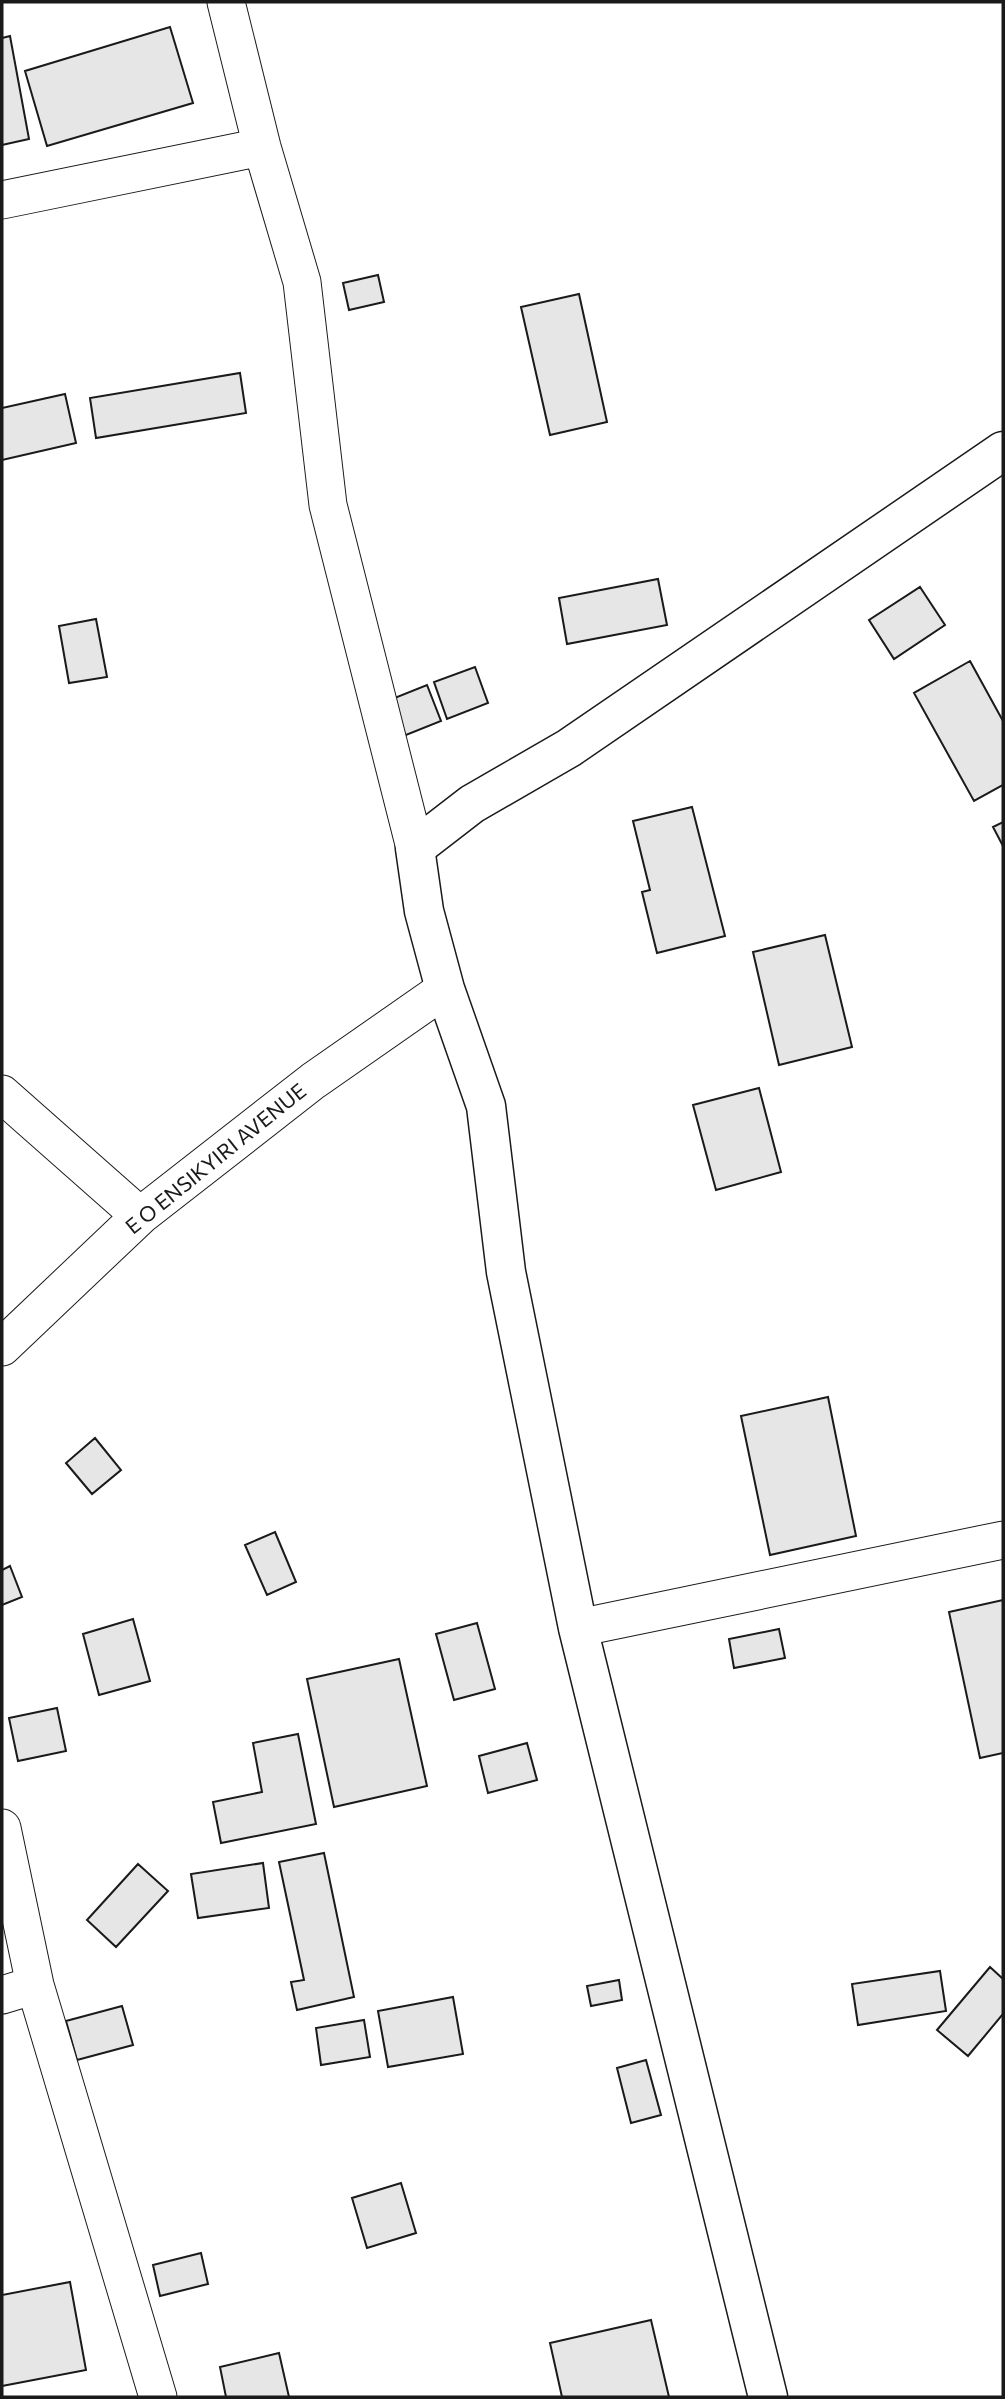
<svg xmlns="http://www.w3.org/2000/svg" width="1005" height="2399" font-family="Commissioner,sans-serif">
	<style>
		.building { fill: #e6e6e6; stroke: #1a1a1a; stroke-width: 2 }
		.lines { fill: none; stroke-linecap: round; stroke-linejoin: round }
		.street-casing { stroke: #1a1a1a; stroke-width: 39 }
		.secondary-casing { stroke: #1a1a1a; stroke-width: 41 }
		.street { stroke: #fff; stroke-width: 37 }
		.secondary { stroke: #fff; stroke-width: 38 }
		.labels { text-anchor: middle; stroke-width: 5; stroke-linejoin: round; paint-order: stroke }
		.street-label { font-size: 21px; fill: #1a1a1a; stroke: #fff }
	</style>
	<rect width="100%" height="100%" fill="#fff"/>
	<!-- building -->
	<path class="building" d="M170,27L193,103L47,146L25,71Z
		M10,36L29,139L2,145V38Z
		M378,275L384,302L349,310L343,283Z
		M579,294L607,422L550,435L521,307Z
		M240,373L246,413L96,438L90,398Z
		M65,394L76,443L2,460V408Z
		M658,579L667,625L567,644L559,598Z
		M920,587L945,625L894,659L869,620Z
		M96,619L107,677L69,683L59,626Z
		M970,661L1003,721V785L974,801L914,693Z
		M475,667L488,703L447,719L434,682Z
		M427,685L441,721L401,737L387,701Z
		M692,807L725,936L657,953L642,892L650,890L633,821Z
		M1003,822V846L993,827Z
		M825,935L852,1047L779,1065L753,952Z
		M759,1088L781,1172L716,1190L693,1105Z
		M828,1397L856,1536L770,1555L741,1416Z
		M95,1438L121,1470L92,1494L66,1463Z
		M275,1532L296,1582L267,1595L245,1545Z
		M10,1566L22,1597L2,1605V1570Z
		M1003,1600V1753L980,1758L949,1612Z
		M133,1619L150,1681L99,1695L83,1634Z
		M477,1623L495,1689L454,1700L436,1634Z
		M779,1629L785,1658L734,1668L729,1639Z
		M399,1659L427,1786L334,1807L307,1679Z
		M57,1708L66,1751L18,1761L9,1718Z
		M298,1734L316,1824L221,1843L213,1802L262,1792L253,1743Z
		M527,1743L537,1780L488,1793L479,1756Z
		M324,1853L354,1997L297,2010L291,1982L304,1980L279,1862Z
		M263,1863L269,1908L198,1918L191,1874Z
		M138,1864L168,1891L116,1947L87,1920Z
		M990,1967L1003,1979V2014L968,2056L937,2030Z
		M940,1971L946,2011L858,2025L852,1984Z
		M619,1980L622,2000L591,2006L587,1986Z
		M453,1997L463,2054L388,2067L378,2011Z
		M122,2006L133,2045L77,2060L66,2021Z
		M364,2020L370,2057L321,2065L316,2028Z
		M646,2060L661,2115L631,2123L617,2068Z
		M401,2183L416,2233L367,2248L352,2198Z
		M201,2253L208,2284L160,2296L153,2265Z
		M70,2282L86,2370L2,2386V2295Z
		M651,2320L669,2397H562L550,2343Z
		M279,2353L289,2397H226L220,2367Z"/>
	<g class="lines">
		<!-- street casing -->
		<g class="street-casing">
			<path id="street" d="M226,2L262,147L302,282L328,505L415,848
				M2,200L262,147
				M2,1094L140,1216
				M2,1347L140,1216L313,1081L445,989
				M578,1628L1003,1540
				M2,1828L35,1985L158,2397
				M2,1995L35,1985"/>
		</g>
		<!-- secondary casing -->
		<g class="secondary-casing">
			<path id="secondary" d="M768,2397L578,1628L506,1272L486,1106L445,989L424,911L415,848L472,804L569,748L1003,451"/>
		</g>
		<!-- street -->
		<use href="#street" class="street"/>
		<!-- secondary -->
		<use href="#secondary" class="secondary"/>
	</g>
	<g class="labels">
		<!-- street labels -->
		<g class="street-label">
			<text transform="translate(216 1159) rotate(-39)" y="7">E O ENSIKYIRI AVENUE</text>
		</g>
	</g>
	<!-- border -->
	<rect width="1005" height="2399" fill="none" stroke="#1a1a1a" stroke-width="7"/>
</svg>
